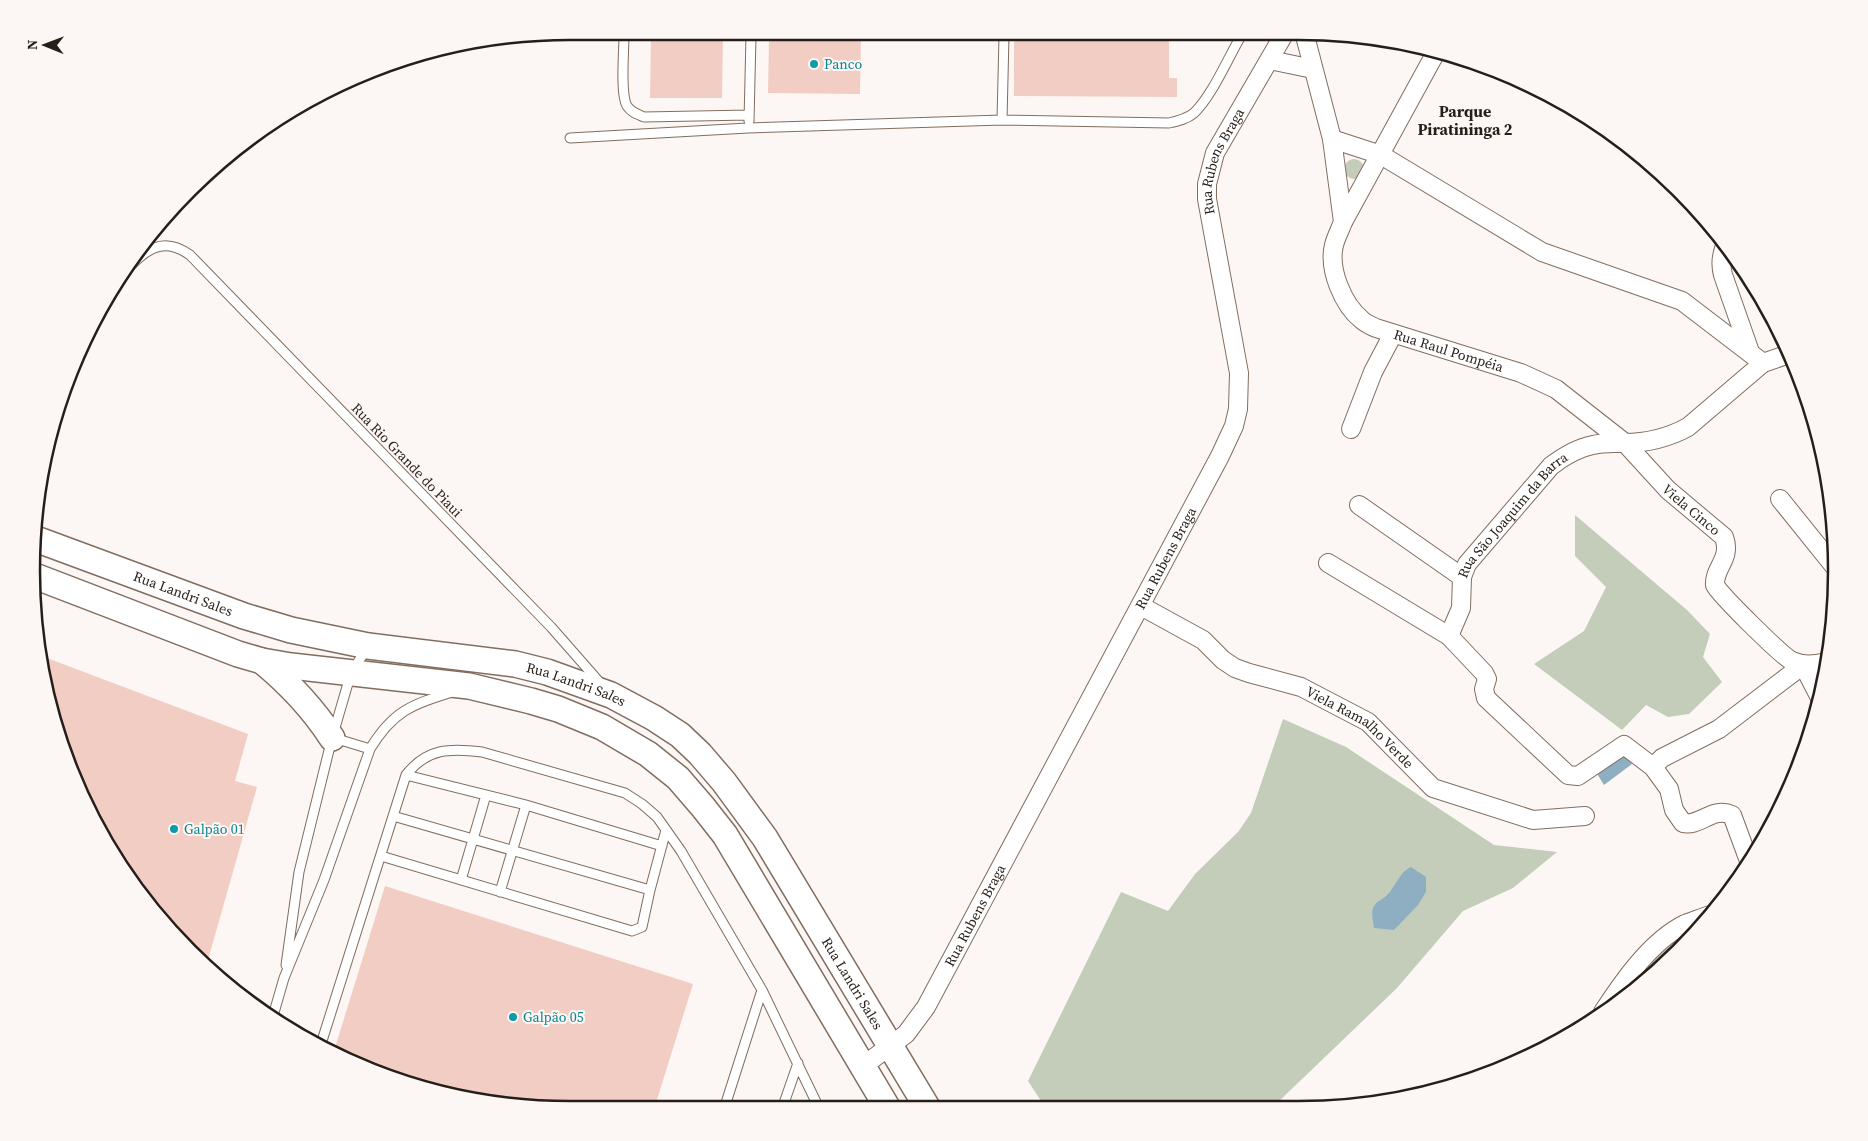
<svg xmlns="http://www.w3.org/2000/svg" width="1868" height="1141" font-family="'Source Serif 4',serif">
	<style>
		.green { fill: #c3cdba }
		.water { fill: #8eafc1 }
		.building { fill: #f2cdc4 }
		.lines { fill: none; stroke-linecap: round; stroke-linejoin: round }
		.lane-casing { stroke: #826d5f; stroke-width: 11 }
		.street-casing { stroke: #826d5f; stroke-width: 20 }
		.secondary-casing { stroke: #826d5f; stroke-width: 28 }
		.lane { stroke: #fff; stroke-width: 9 }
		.street { stroke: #fff; stroke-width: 18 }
		.secondary { stroke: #fff; stroke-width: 25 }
		.culture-dot { fill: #0f9aa8; stroke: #fcf7f4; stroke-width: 2 }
		.labels { text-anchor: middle; stroke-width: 4; stroke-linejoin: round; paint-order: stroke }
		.culture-label { font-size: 14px; fill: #0d838f; stroke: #fcf7f4; text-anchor: start }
		.street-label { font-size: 14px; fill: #261e18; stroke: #fcf7f4 }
		.quarter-label { font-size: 16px; font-weight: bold; fill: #261e18; stroke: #fcf7f4 }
		.rim { fill: none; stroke: #261e18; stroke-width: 2.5 }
	</style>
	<rect width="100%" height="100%" fill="#fcf7f4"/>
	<!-- green -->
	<path class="green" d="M1344 169a10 10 0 1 1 20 0a10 10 0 1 1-20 0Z
		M1575,515L1687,610L1710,634L1703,657L1722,682L1689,714L1668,717L1646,705L1622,730L1534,664L1584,631L1606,587L1575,556Z
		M1283,719L1346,747L1494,845L1557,852L1513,888L1463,911L1397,988L1276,1104L1267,1108L1045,1107L1028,1081L1121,892L1168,911L1195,874L1238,832L1251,813Z
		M1696,930L1653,976L1619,1000L1625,986L1685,931Z"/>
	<!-- water -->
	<path class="water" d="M1624,752L1632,764L1604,785L1596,772Z
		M1411,867L1426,877V892L1418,905L1394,930L1374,928C1373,921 1371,913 1373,908C1376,901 1380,901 1385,897C1396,888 1398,873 1411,867Z"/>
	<!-- building -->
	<path class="building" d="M651,36H723L722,98H650Z
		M769,36H861L860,94L768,93Z
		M1014,36H1169V78H1177V97L1014,96Z
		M39,655L248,734L235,781L257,787L206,967L189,952L122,870L60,744Z
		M385,886L693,984L655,1106L500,1105L364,1069L334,1051Z"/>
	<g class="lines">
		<!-- lane casing -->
		<g class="lane-casing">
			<path id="lane" d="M624,36C624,51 620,94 627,106C631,112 637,114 644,117L749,115
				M1002,120L1004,36
				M749,121L751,36
				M570,138L748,128L1002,120L1169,123C1178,121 1187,119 1194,113C1212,96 1228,58 1241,36
				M118,278C141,256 158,232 190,255L551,627L601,684
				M334,738L370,749
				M406,775L526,805L662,846
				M393,816L650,890L666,830
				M381,856L632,931L642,927L650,890
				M461,880L486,795
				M500,892L526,805
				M286,965L299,872L332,738L351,673L367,648
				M273,1016L284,978L324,880L370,749C393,711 411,705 452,692
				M321,1044L406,775C427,748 450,748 482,752L625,793L642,804L657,817L681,851L762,990L818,1106
				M725,1106L762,990
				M783,1106L798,1063"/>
		</g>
		<!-- street casing -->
		<g class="street-casing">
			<g id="street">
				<path d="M1305,36L1332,139L1343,222"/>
				<path id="s1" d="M1435,54L1343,222C1340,230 1336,237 1334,245C1328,269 1343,305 1362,320C1366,324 1372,326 1376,328L1521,373L1556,389L1625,443L1668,490L1724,537C1732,559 1714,567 1715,585C1720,595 1783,657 1792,661C1804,666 1814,665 1826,662"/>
				<path d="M1270,60L1313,69"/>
				<path d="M1332,139L1381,155L1542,252L1682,301L1763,363"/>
				<path d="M1725,246C1721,256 1720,264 1723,275L1750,352"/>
				<path d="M1351,429L1373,372L1393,334"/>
				<path d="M1780,499L1834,566"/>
				<path d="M1359,505L1462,577"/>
				<path d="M1328,563L1449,636L1484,673L1487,679L1484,689L1486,698L1568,775L1578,776L1624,745L1653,767L1669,789L1674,810L1683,823C1700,827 1712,806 1732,815L1749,861"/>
				<path id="s2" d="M1141,606L1203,640L1223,660L1235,668L1249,673L1301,687L1368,722L1433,788L1533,820L1585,816"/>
				<path id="s3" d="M1449,636L1461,608L1462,577L1467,564L1551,466C1564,456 1577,448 1593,445C1604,442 1613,443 1624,443C1647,443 1668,438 1688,427L1763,363L1789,354"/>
				<path d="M1653,767L1662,758L1719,729L1803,665L1820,698"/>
				<path d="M1603,1012C1623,981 1651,941 1685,924C1693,921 1702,918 1710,915"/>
				<path id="s4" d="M863,1066L906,1034L926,1007L1220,456L1234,426L1238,409L1239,373L1207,199V184L1215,153L1283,36"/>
			</g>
		</g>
		<!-- secondary casing -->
		<g class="secondary-casing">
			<g id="secondary">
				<path id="s5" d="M33,538L244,616L291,630L368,646L515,664L547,672L611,695L654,718L680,735L700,754L724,782L765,838L927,1107"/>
				<path d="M32,575L238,654L262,661L291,666L469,686L531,701L558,709L602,727L648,754L678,778L703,807L725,835L887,1107"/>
				<path d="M262,661C290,684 312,707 332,738"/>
			</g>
		</g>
		<!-- lane -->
		<use href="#lane" class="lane"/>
		<!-- street -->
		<use href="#street" class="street"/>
		<!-- secondary -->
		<use href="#secondary" class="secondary"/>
	</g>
	<!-- markers -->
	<g class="culture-dot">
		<circle cx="814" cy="64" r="5"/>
		<circle cx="174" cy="829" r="5"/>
		<circle cx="513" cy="1017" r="5"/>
	</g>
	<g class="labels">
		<!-- culture labels -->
		<g class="culture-label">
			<text x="824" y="69">Panco</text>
			<text x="184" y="834">Galpão 01</text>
			<text x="523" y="1022">Galpão 05</text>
		</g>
		<!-- street labels -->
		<g class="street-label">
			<text dy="5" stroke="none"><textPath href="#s4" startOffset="1016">Rua Rubens Braga</textPath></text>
			<text dy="5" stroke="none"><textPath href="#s1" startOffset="392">Rua Raul Pompéia</textPath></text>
			<text transform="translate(407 460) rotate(46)" y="5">Rua Rio Grande do Piaui</text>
			<text dy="5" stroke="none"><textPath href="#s1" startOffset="688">Viela Cinco</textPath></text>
			<text dy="5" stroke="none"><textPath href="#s3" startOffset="142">Rua São Joaquim da Barra</textPath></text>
			<text dy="5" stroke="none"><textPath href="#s4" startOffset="596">Rua Rubens Braga</textPath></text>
			<text dy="5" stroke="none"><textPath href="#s5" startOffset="160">Rua Landri Sales</textPath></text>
			<text dy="5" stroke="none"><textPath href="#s5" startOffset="565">Rua Landri Sales</textPath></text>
			<text dy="5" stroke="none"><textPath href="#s2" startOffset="254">Viela Ramalho Verde</textPath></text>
			<text dy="5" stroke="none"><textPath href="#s4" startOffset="191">Rua Rubens Braga</textPath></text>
			<text dy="5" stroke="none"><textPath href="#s5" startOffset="985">Rua Landri Sales</textPath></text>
		</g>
		<!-- quarter labels -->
		<g class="quarter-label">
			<text x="1465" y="117">Parque<tspan x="1465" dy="18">Piratininga 2</tspan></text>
		</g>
	</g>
	<!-- crop -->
	<path d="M0 0H1868V1141H0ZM570 40H1298A530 530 0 0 1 1828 570V571A530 530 0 0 1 1298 1101H570A530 530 0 0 1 40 571V570A530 530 0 0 1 570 40Z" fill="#fcf7f4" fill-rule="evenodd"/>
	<path class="rim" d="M570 40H1298A530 530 0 0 1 1828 570V571A530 530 0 0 1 1298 1101H570A530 530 0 0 1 40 571V570A530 530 0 0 1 570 40Z"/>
	<!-- north arrow -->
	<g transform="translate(45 45) rotate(271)" stroke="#fcf7f4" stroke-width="4" paint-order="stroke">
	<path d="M0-4L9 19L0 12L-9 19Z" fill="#261e18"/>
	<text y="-8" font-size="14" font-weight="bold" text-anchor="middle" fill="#261e18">N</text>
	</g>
</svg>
